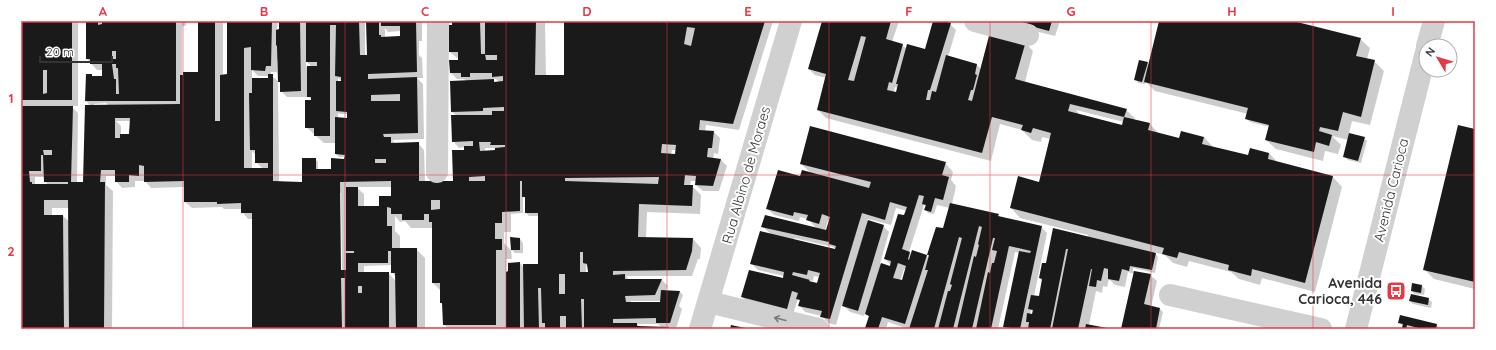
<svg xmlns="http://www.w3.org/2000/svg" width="1496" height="350" font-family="Quicksand,sans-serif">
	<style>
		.shadow { fill: #0003; fill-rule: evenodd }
		.building { fill: #1a1a1a; fill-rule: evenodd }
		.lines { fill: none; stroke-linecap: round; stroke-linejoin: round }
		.minor { stroke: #d0d0d0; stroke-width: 22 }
		.oneway { stroke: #7a7a7a }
		.grid { fill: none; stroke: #e63946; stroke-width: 1; stroke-opacity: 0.55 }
		.labels { text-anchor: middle; stroke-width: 4; stroke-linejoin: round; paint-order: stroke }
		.street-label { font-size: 14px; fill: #333; stroke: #fff }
		.poi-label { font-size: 14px; font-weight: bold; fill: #333; stroke: #fff; text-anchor: end }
		.neatline { fill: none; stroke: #e63946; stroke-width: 1.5 }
		.grid-label { font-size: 13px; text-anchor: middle; font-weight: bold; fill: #e63946 }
	</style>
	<rect width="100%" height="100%" fill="#fff"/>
	<!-- shadow -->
	<path class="shadow" d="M21,21H78V106H71L78,113L77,183H84L91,106L86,101L91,75L94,77L103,79V70H97L87,59V21H100L103,24V21H186V26H182V76L199,73V21H223V75H228V21H278L277,30H280V21H305L307,23V21H365V56H368L367,21H422V41H419V55L422,58L423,78H417L423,84L424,139L392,140L396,144L418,143L424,150L425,182H454L465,151V147L459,148L453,141L457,116L452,112L466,81L464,79H457L451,73L459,61V58H457L450,52L453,21H545L546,76H565V21H773L739,130L706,125L705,131L714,132L720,138L718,154L714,153L713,159L721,160L727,166L719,191H703L696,185L697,181H691L690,186H692L701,195L700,214L647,212L646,238L693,239L701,248L700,259H698L692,276H626L629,280H662L668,286L665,292H680L683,295L679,306L682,309L676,329H448L444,324V305L441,303V291L433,283V228H411L405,221L400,222L395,216V231L400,236V249H416L425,258V329H253V219H248L242,212V209H224L222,207L192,208L185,202V187L151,188L145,181H135V187L122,188L116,181V176H106V185L113,191L112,329H21V107H23L21,105ZM385,28L388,32L401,31V37L385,38ZM277,59H279V82L271,75V72H277ZM306,61L312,67H306ZM252,70L258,76H269V79H252ZM338,78L343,82H338ZM492,79H496L499,82L496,83ZM278,81L281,84V91L287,97H307V95L312,100L306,127L324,143H336V154L339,157H346L345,160L332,170H318V162L315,159L305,183L279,182ZM106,103L108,105L94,106V104ZM338,113L340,114H348V119L338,118ZM116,121H131L130,135H121V126ZM672,143L681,146L672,145ZM485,148H494L498,151H485ZM672,150H676V155H671ZM252,151L256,155V162L263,169H252ZM35,177H45V181L48,185H35ZM356,187H392V197L380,207H364V194ZM339,193H341L342,271H340ZM523,196L526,199V213L529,216H538L539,265L524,268L520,263L509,272L506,273V259H512L511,250L504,243V232H511V214L523,213ZM52,208H69L70,222L63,216H52ZM392,265V272L396,277V281L388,273H364V266ZM586,265L588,268L589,273H586ZM631,301H661L663,303H631ZM637,324H658L662,328L640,327Z
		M823,21H899L892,42L902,45L907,49L925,51L934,21L950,24L956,30L948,57L977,65L981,69L1025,42L1033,51L1025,82L1126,110L1135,118L1134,120L1150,124L1159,134L1179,139L1204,137L1213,147L1248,156L1269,153L1278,163L1333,177L1342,187L1315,292L1262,278L1260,285L1239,279L1231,272L1189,261L1187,267L1173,263L1165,255L1154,252L1158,257L1155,273L1133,268V271L1150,275L1157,281L1151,307L1160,309L1163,312L1159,329H1122L1134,274L1128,272L1125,287L1115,285L1109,279L1107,287L1103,286L1102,293L1096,291L1089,325L1105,329H1007L1004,327L1020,253L1015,252L998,329H908L888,322L886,329H867L866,328L869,317L865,313L864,316L850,312L842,304L836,325L828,323L822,316L805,312L799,305L800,301L798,299L793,314L748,303L742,297L783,280L784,276L758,270L752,264L771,234L763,227L816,228L808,219L800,217L799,221L774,215L768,209L801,177L812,174L801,164L945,163L953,172L951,180L956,186L952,204L998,215L1001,218L1041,227L1047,233L1034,296L1040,297L1043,281L1040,278L1046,265L1054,229L1088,237V235L1020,218L1011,208L1039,183L1051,139L1042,137L1041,142L1032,140L1022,130L1000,124L991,161L826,118L818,110L826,78L815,75L809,69ZM895,87L898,88L899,94L894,92ZM1076,110L1124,122L1123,126L1079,114ZM924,205L926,207L925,209L928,213L934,214L937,205L950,208L944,230L928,255L929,258L926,256L912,255L909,252ZM896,208L907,211L885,259L891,265L890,267L880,264L889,232L883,226L867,221L868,219L891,225ZM828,220L830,221L827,231H825ZM794,238L833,247L837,250L794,240ZM904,269H906L902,282L900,281ZM814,276L820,277L818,285L811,283L808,280L813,281ZM1031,310L1034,313L1033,315H1030Z
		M1007,21H1060L1055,36L1011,25Z
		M1160,21H1288L1360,39L1370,48L1367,59L1374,61L1384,71L1370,125L1352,121L1349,134L1364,138L1367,141L1361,163L1348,160L1344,156L1349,140L1332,136L1341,145L1338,154L1325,151L1323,161L1276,149L1266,140L1270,127L1250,122L1247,119L1248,114L1155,91L1146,82L1145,84L1138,83L1135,79L1147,63L1149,65Z
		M1475,130V289L1434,279L1425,270Z
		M520,239L523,243V253H515L512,250Z
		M1422,286L1425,289L1424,295L1415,294L1412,291Z
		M1428,299L1432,302L1431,308L1413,304L1410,301Z
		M1399,323L1436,325L1440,328L1404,329L1403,326Z"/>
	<!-- building -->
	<path class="building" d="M21,21H72V100H21ZM43,70H47V93L43,94Z
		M86,21H98V25L102,24V21H176V101H85L86,74H92V76H102V64H90V59H86ZM112,51H116V59H112ZM112,64H116V68H118L119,94H116V79H114Z
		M198,21H215V121H220V75L227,74V21H272L271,66H266L265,71L251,70V47L244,48V168H268V163H255V150H250L249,93H252V78H268V74H273V181L302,182V158H316V169H331V158L344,159L345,155L335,154V117L347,118V112L336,111V81H341V77L335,76L336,25H330V136H314V128H305V100H311V97H307V66H317V62H306V21H359L360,55H367L366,21H379V35H381V37L400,36V26H381V21H416L417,72L368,74V79L417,77L418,133L383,134L384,137H391V143L419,142V181H453L452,150H464V146H473V141L452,142L451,115H492V111H504V107L483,108V111L451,112L450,81L494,79V82L503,81V76L492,77V73H470V77H461V73H450L449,60H458V52H449V25H452V21H480L481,54H485L486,60H497V55H485V21H536L535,75H564V21H765L733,124L700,120L699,130L714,131L712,148H708L707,157L721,159L713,186L695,185L696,176L685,175L684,185H693L692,206L639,204L638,237L693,238L692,251L686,270L613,271V275L625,274V279H662L655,295L625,296L626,302H660L661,290L680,291L670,323H656V318L613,319V323H637V326L669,327L668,329H584V299H581L582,329H566V316H560V329H545V323H542L541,288H538L539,329H524L523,264H538V213H525V197H522V181H520V211L502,212V223H495V239H502V250H496V325H443L442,303H440V283H432V222H429V214H424V220H402V214H391V208L387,207V226H392V248H417V329H396L395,273H391V251H388V263H358V272H389V329H345V278H341L342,329H252V213H241V203L217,204V202H184V181L144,182V166L139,165V176L129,175V182H115V170H101L100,182H105L104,329H69L68,200H44V215H63L64,329H21V106H73L71,182H83L85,105L180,104V75H183V72H198ZM687,27L695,28L691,46L684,44ZM400,94V101H371V95ZM115,118H130L129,134H120V138H115ZM479,142H491L490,145H505V147L495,148V150L480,151ZM662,144L676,145L675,154L661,153ZM43,150H52V155H44ZM41,155H43L44,182H68V184H32V182H30L29,171H41ZM375,159H386V163H375ZM485,176V181H469V177ZM659,177L658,184L565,181V178ZM391,181V196H379V206H358V187H346V251H354V253H346V270H341L340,182ZM431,200H440V209L431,210ZM580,252H583V263L587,264L588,272H580ZM559,274H565V294H559ZM358,286H362V293H358Z
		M279,21H300L301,91L280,92V82H278L277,46L276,45V30L279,29Z
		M822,21H891L886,39L903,44L892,83L889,82L887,90L896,92L898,84H896L907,44L925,49L933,21H944L951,23L930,90H928L926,100H930L932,91L936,92L946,55L977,64L975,74L977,75L973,90H971L968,100L972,101L990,32L1026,41L1015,79L1127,109L1124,117L1070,104L1068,111L1122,125L1124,117L1150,123L1148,130L1179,138L1181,131L1204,137L1202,144L1248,155L1250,148L1269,153L1268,159L1333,176L1305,283L1252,269L1251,276L1228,270L1229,265L1179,252L1177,258L1162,254L1164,248L1010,208L1018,176L1039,182L1051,133L1033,128L1031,133L1021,130L1023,125L992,117L982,153L817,110L826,74L808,69ZM861,36L866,37L854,81L848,80Z
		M1012,21H1052L1049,31Z
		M1159,21H1293L1361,38L1356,56L1375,60L1361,117L1343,112L1338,131L1320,127L1319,131L1332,135L1329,146L1316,142L1314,152L1265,140L1269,125L1245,119L1248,108L1144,82Z
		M1139,60L1148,62L1142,82L1134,80Z
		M1458,125L1475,129V282L1423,270Z
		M810,126L946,162L942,175L949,177L943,200L935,198L931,212L924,210L926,205L922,204L924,196L919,195L902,249L910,252L908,259L909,260L912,250L927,255L905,324L882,317L878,329L865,328L869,316L865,314L881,263L890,266L891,261L884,259L898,214L904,215L907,207L890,202L885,220L862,213L830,319L820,317L822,311L798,306L800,300L796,299L798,293L792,291L787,309L741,297L749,270L783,278L784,272L750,264L760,231L835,249L836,246L829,244V242L761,227L765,215L826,230L830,217L822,214L819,224L806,220L808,215L794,212L793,216L766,209L778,170L800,176L802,170L869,188L871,182L800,164ZM898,263L906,266L902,280L893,278ZM808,270L820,273L817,283L809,281L810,280L792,275L793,272L807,275Z
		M1349,133L1365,137L1358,161L1343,157Z
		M950,203L999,214L998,216L1042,226L1020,329L1003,327L1019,251L1030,253L1031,251L1009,246L991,329H976L988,272L990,273L992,263H994L997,251L992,250L995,238H993L972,329H957L974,256L976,257L979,245L978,244L982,227L979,226L953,329H938L948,291H950L952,285L950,284L962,238L959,237L934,329H909L928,270H925L929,255H927L936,227L943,228Z
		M868,220L884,225L858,311L842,306Z
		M1053,228L1156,253L1152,270L1130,266L1129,271L1122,269L1119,281L1108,279V269L1104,268L1101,281L1097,280L1096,287L1089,286L1092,269H1091L1078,329H1052L1068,249H1066L1050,329H1028L1029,322H1026L1027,313L1032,314L1033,310L1028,309L1031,295L1039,296L1042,279L1039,278L1042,263H1046Z
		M510,237L520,238V250H511Z
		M520,262V329H506V272L508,271V263Z
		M1134,271L1151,274L1144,304L1160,308L1156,329H1121Z
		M1412,283L1422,285L1421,293L1411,291Z
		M1411,294L1429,298L1428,305L1409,301Z
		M1400,315L1437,324L1436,329H1422L1407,325L1406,329L1402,328L1403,324L1398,323Z
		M1086,324L1107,328V329H1085Z
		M731,325L745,328V329H730Z"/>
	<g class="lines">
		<!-- minor -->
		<path class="minor" d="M975,21L1028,35
			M1427,46L1434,21
			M437,172L438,21
			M1170,295L1321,329
			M709,302L818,329
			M700,329L791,21
			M1356,329L1426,52"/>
	</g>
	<!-- one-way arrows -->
	<defs><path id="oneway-shaft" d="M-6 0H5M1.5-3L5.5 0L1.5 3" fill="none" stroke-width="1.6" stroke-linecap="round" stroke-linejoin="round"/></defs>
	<use class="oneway" href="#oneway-shaft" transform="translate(780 319) rotate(-166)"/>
	<!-- grid -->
	<path class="grid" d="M183,21V329M345,21V329M506,21V329M667,21V329M829,21V329M990,21V329M1151,21V329M1313,21V329M21,175H1475"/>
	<!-- icons -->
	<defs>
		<g id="bus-square" transform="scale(1)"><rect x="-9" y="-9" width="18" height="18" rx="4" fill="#e63946" stroke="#fff"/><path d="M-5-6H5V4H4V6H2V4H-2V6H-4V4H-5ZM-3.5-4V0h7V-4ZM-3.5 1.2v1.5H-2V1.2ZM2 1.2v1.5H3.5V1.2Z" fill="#fff"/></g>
	</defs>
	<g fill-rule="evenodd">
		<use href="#bus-square" x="1396" y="291"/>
	</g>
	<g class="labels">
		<!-- street labels -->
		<g class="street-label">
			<text transform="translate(746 175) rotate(-74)" y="5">Rua Albino de Moraes</text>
			<text transform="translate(1391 190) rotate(-76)" y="5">Avenida Carioca</text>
		</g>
		<!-- poi labels -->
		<g class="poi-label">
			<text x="1382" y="288">Avenida<tspan x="1382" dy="16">Carioca, 446</tspan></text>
		</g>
	</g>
	<!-- border -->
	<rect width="1496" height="350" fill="none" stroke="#ffffff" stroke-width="44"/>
	<!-- north arrow -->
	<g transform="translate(1438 58) rotate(308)"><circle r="19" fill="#ffffff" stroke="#adadad"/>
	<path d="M0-3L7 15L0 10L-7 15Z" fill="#e63946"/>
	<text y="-6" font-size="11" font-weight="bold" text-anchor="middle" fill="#333333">N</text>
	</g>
	<!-- scale -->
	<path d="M40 56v6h72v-6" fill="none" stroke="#333333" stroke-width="2"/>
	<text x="46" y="56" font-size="12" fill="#333333" stroke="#ffffff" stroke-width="3" paint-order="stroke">20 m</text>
	<rect x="22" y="22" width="1452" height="306" class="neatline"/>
	<g class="grid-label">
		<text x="103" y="16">A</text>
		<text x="264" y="16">B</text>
		<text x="425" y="16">C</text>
		<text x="587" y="16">D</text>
		<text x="748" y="16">E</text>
		<text x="909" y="16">F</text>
		<text x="1071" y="16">G</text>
		<text x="1232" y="16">H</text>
		<text x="1393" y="16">I</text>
		<text x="11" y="103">1</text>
		<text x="11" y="256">2</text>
	</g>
</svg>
